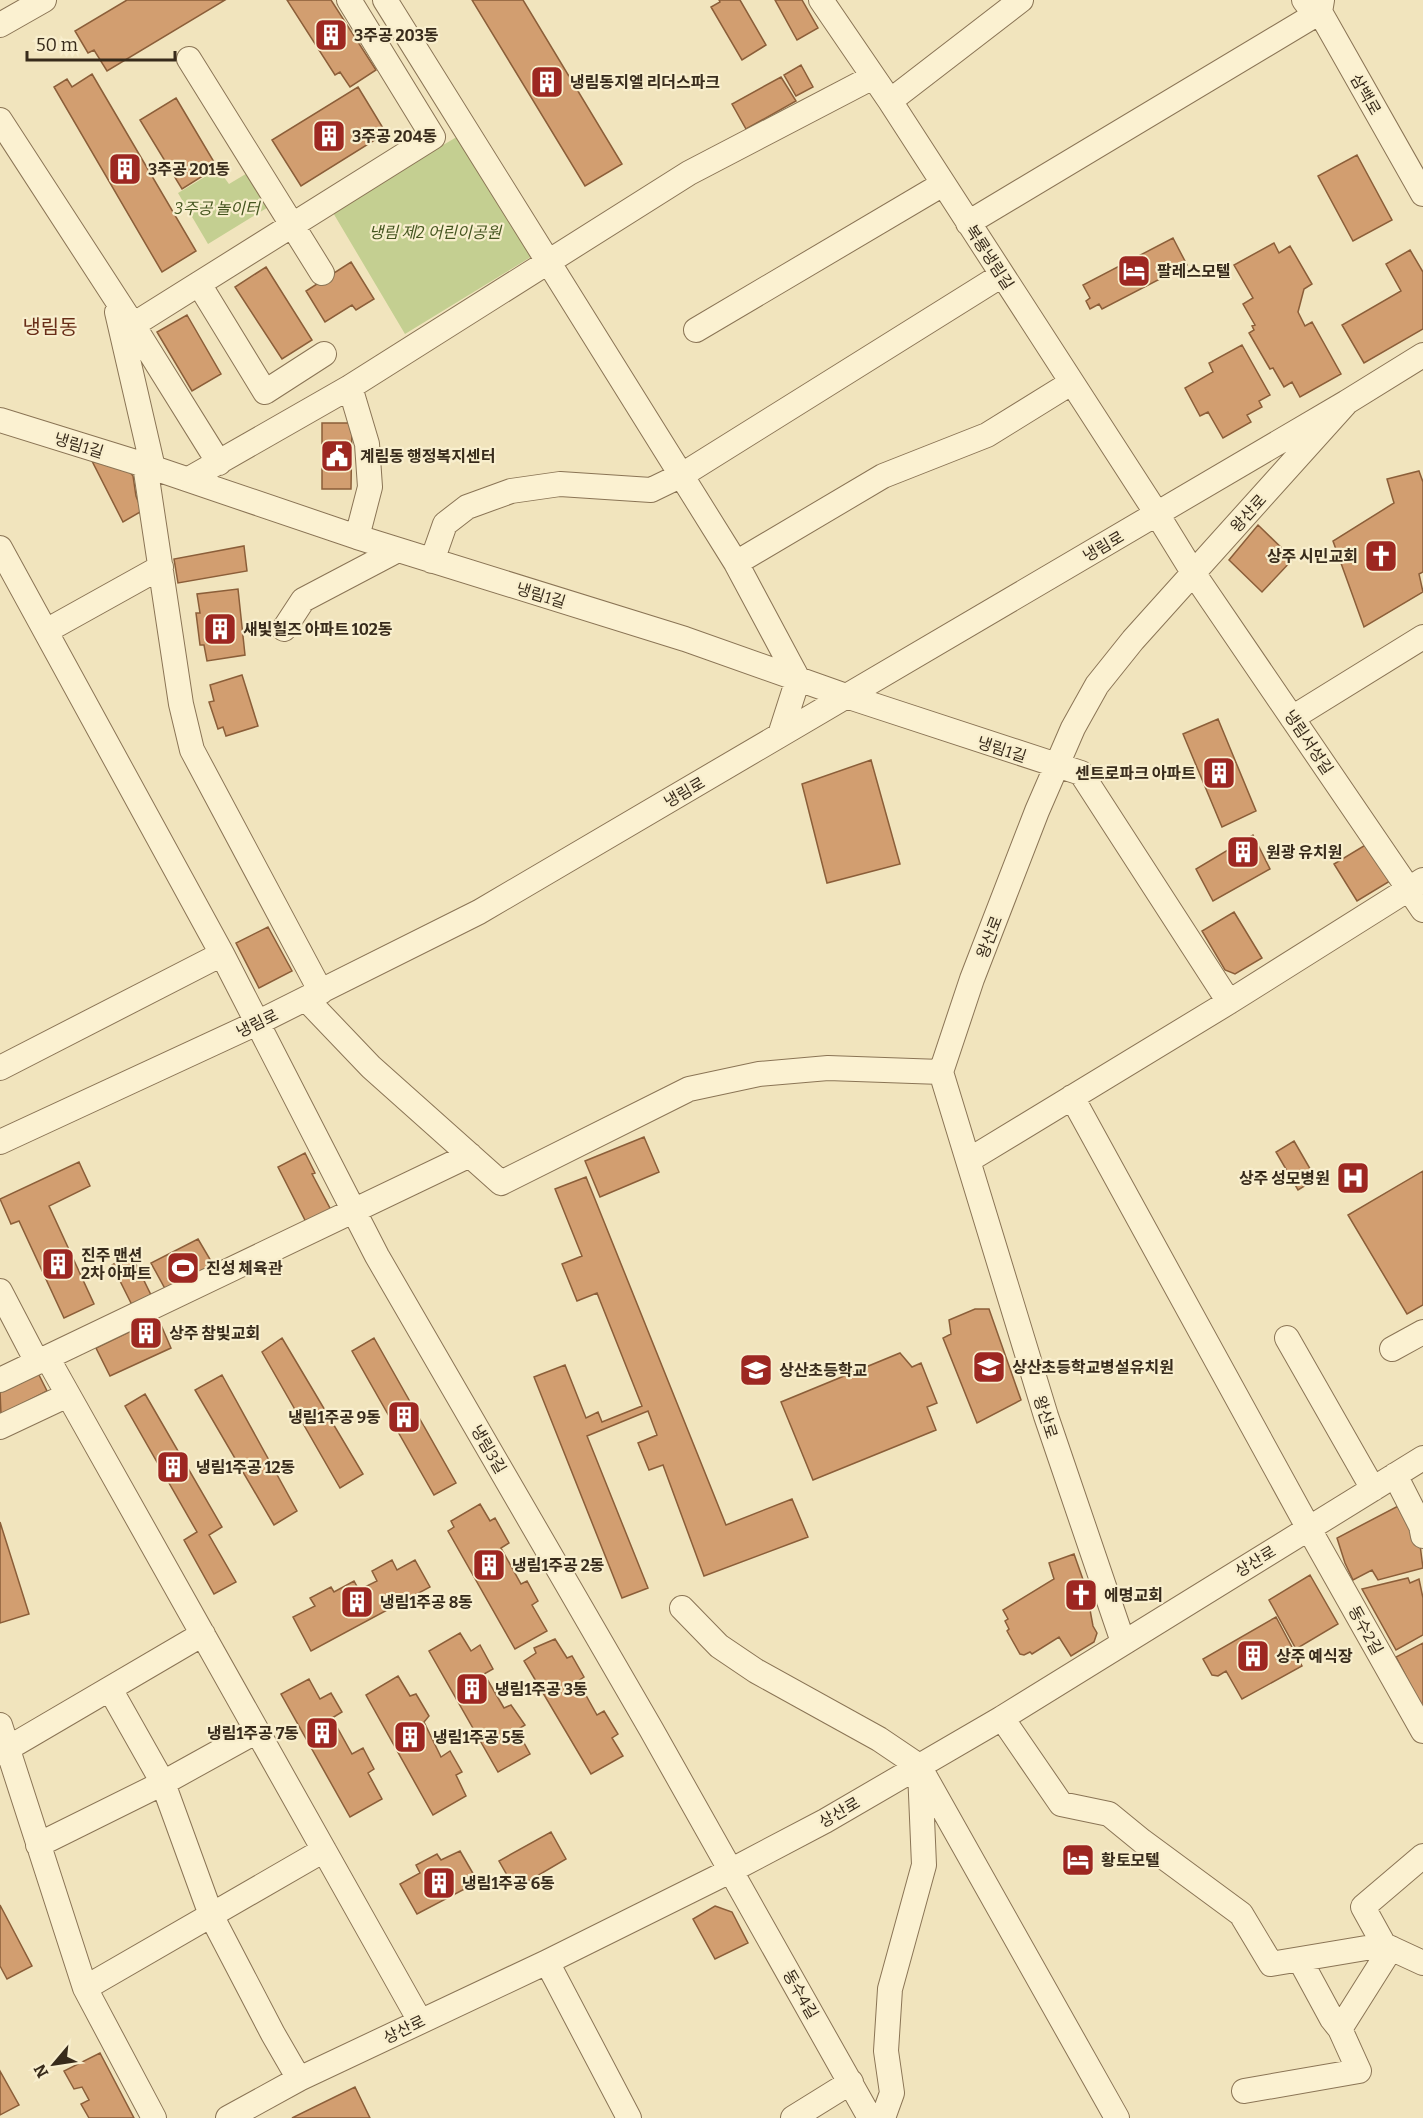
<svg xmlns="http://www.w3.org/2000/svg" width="1423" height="2118" font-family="Bitter,'Noto Sans KR',serif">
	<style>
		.green { fill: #c4cf91 }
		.building { fill: #d29e70; stroke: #8b5e39; stroke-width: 1.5 }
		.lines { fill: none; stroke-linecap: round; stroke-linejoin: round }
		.minor-casing { stroke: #8a7455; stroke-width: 26 }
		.minor { stroke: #fbf1d1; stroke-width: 24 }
		.labels { text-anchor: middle; stroke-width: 4.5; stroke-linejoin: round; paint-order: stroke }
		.poi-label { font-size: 16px; font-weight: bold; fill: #382b1b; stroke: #f8eecd; text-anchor: start }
		.street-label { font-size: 16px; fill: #382b1b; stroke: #f8eecd }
		.park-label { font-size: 16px; font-style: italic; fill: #455620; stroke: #f8eecd }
		.quarter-label { font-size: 20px; fill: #682d17; stroke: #f8eecd }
	</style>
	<rect width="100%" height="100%" fill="#f1e4bd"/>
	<!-- green -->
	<path class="green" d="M460,135L534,255L405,334L332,211Z
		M218,169L229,184L249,172L270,206L208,244L178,193Z"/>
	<!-- building -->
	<path class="building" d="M127,0H225L107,71L94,50L88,53L75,31Z
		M287,0H331L376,70L350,87L340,72L335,75Z
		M472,0H523L622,164L585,186Z
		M719,0H740L766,45L742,60L711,7L720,2Z
		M775,0H802L818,28L797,40Z
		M801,65L813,87L796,96L784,75Z
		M92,74L196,251L162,272L54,87L67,79L72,87Z
		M781,77L796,101L746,129L732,104Z
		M358,87L386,133L301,186L272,140Z
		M176,98L217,167L182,189L140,120Z
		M1357,155L1392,220L1353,241L1318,176Z
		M1173,238L1187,265L1102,309L1099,304L1090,309L1086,301L1090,298L1083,285Z
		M1274,243L1279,253L1290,246L1312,284L1304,289L1298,312L1305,326L1312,322L1341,374L1300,397L1292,382L1284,387L1273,368L1270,369L1249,333L1254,330L1252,326L1255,325L1243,304L1253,298L1234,265Z
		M1410,250L1423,272V329L1364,363L1342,325L1401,291L1386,264Z
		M351,262L374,299L356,310L352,305L325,322L306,291Z
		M266,267L312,340L282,359L235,287Z
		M187,315L221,374L192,391L157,332Z
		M1242,345L1270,395L1259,401L1262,407L1247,415L1251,422L1223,438L1208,412L1200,416L1185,388L1213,372L1209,363Z
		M322,423H352L351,489H322Z
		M92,461L127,468L133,476L136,496L142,511L123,522Z
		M1419,471L1423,482V572L1419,574L1423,592L1364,627L1333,541L1394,503L1387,479Z
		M1258,525L1293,559L1262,592L1229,560Z
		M244,546L247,571L178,583L174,559Z
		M238,589L245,655L207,661L204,645H200L196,613H200L197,594Z
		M242,675L258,726L226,736L223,727L218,729L209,702L214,701L210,685Z
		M1218,719L1256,811L1222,827L1183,734Z
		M871,760L900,864L827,883L802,784Z
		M1253,835L1270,869L1213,901L1196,869Z
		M1367,844L1390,881L1357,901L1334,864Z
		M1234,912L1262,958L1235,974L1225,970L1202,931Z
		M268,927L292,971L259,988L236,943Z
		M644,1137L659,1172L600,1197L585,1161Z
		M1294,1141L1316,1179L1298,1190L1276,1152Z
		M305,1153L315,1173L312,1174L332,1212L307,1224L278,1167Z
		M79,1162L90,1186L49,1206L94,1304L64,1318L19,1221L11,1224L0,1199Z
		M1423,1171V1305L1407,1314L1348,1215Z
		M586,1177L726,1525L792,1499L808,1537L704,1576L663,1465L649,1470L638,1443L657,1435L648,1411L587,1436L648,1588L622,1598L534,1377L565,1365L586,1418L598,1412L602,1422L642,1406L597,1293L577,1301L562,1264L582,1256L555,1189Z
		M198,1239L211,1261L213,1273L169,1296L151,1263Z
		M131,1254L151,1295L132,1305L112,1265Z
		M975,1309H989L1021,1400L977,1423L943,1338L951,1334L949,1320Z
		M158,1318L171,1348L110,1376L96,1348Z
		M282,1338L363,1474L340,1488L262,1352Z
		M374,1338L456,1483L434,1495L352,1351Z
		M900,1353L912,1367L921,1363L937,1403L927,1407L936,1430L813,1480L781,1402Z
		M37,1371L47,1391L1,1415L0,1391Z
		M222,1375L297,1511L274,1525L195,1390Z
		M145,1394L222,1527L209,1535L236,1582L214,1594L184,1540L197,1532L125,1406Z
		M480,1504L490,1521L495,1518L509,1543L501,1548L521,1584L527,1581L538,1601L532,1605L547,1631L515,1649L448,1531L454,1527L451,1521Z
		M1402,1504L1419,1537L1423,1568L1378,1580L1372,1570L1353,1580L1345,1563L1337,1538Z
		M0,1522L29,1614L0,1623Z
		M1074,1554L1086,1588L1093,1626L1097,1633L1094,1642L1071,1656L1059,1637L1032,1654L1030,1652L1024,1655L1020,1654L1007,1631L1009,1629L1005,1621L1008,1619L1003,1610L1054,1579L1049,1563Z
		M392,1560L397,1570L415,1560L430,1587L311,1651L293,1617L315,1606L310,1598L331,1587L334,1592L354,1581L359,1590L377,1581L372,1571Z
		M1310,1575L1338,1624L1296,1649L1269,1600Z
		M1408,1578L1410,1583L1419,1579L1423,1598V1635L1396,1650L1362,1589Z
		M1276,1617L1302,1666L1242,1699L1226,1671L1218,1676L1212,1675L1203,1659Z
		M460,1633L471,1651L480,1645L493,1669L484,1674L504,1708L511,1705L525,1725L517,1730L530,1754L498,1772L429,1651Z
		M555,1639L567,1658L572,1656L584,1677L578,1681L597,1715L604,1711L618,1734L612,1738L623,1756L591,1774L524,1661L536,1653L534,1648Z
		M1423,1643V1709L1396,1657Z
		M398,1676L410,1696L416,1694L429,1716L424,1722L441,1757L450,1751L462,1772L456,1775L466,1796L433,1815L366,1695Z
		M309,1679L320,1699L331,1693L342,1712L332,1718L352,1754L363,1748L374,1769L368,1773L382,1799L350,1817L281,1694Z
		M551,1832L566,1859L515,1889L499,1861Z
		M460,1851L478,1882L417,1914L400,1884L420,1873L416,1865L437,1854L441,1860Z
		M0,1905L32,1966L7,1979L0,1966Z
		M715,1906L732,1912L748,1943L715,1959L693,1919Z
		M100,2053L134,2118H89L81,2104L89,2100L82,2087L74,2089L64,2071Z
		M0,2071L19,2105L0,2115Z
		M355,2087L370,2118H292Z"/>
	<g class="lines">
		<!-- minor casing -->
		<g class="minor-casing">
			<path id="minor" d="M385,0L736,563L798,679L780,735
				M821,0L890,101L1157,514L1194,574L1423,910
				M1304,0L1307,4L1320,12L1423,194
				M0,25L44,0
				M189,59L322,273
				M890,101L1021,0
				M0,120L133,325L219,463
				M968,223L1320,12L1322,0
				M199,284L265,392L324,354
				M117,312L153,468
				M133,325L433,137L349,0
				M696,330L943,184
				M350,387L367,444L370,487L357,537
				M0,420L145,465L357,537L685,639L846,696L1081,773L1229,1002
				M145,465L181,704L192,750L321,992
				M189,479L350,387L689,173L873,77
				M0,548L222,954L377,1256L651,1729L870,2118
				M432,561L445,524L467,507L511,491L560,484L651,490L682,475L1002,275
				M736,563L883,476L987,435L1071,383
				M284,629L303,600L398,550
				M46,631L161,567
				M1292,718L1423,637
				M306,999L371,1067L501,1183L689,1089L759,1074L828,1068L941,1072
				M0,1068L222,954
				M1072,1097L1309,1529L1423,1731
				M0,1142L257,1023L479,912L1347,402
				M969,1160L1229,1002L1423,880
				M0,1291L37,1362
				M1287,1338L1373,1489
				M1392,1349L1423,1332
				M48,1359L420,2021
				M0,1380L470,1155
				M0,1427L68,1395
				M1395,1475L1421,1526L1423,1536
				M682,1608L719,1646L756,1671L879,1739L919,1766L1117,2118
				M1123,1642L1046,1416L941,1072L972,979L1037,811L1073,728L1097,685L1133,640L1347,402L1423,355
				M110,1689L163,1783L211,1915L273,2034L299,2079
				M1002,1718L1061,1804L1109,1814L1142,1841L1241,1914L1271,1964L1384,1945
				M0,1725L85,1988L154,2118
				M0,1753L203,1634
				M38,1845L163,1783L257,1731
				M1423,1856L1363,1907L1384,1945L1423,1963
				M1300,1960L1332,2019L1340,2029L1391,1948
				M547,1962L629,2118
				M85,1988L324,1850
				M1244,2091L1359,2071L1340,2029
				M228,2118L299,2079L547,1962L730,1871L825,1821L1002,1718L1423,1458
				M793,2118L851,2082
				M883,2118L892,2093L886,2051L890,1989L924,1865L920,1771"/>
		</g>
		<!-- minor -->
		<use href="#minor" class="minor"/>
	</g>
	<!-- icons -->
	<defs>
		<g id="building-square" transform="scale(1.725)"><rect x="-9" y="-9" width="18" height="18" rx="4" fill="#9d2721" stroke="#f8eecd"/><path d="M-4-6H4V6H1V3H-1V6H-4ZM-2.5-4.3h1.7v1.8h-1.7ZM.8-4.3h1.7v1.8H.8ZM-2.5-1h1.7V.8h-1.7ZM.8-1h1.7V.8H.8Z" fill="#fff"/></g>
		<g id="hotel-square" transform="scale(1.725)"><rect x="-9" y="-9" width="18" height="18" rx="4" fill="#9d2721" stroke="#f8eecd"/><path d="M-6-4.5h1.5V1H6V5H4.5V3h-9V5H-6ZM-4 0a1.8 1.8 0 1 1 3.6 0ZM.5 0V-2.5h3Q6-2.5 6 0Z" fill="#fff"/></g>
		<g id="civic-square" transform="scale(1.725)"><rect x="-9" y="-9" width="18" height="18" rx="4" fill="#9d2721" stroke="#f8eecd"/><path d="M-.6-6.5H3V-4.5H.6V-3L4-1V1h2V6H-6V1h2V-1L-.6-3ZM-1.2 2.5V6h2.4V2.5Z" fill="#fff"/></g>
		<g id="church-square" transform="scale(1.725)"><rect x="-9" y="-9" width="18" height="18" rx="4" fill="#9d2721" stroke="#f8eecd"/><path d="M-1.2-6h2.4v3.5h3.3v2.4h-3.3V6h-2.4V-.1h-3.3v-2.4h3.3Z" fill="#fff"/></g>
		<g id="hospital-square" transform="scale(1.725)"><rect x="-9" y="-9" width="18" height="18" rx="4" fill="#9d2721" stroke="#f8eecd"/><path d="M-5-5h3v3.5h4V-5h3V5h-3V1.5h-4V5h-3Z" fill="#fff"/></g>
		<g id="stadium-square" transform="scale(1.725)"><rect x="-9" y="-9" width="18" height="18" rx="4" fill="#9d2721" stroke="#f8eecd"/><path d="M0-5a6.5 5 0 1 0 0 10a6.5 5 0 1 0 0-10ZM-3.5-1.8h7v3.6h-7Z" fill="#fff"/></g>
		<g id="school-square" transform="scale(1.725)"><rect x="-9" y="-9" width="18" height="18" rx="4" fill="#9d2721" stroke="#f8eecd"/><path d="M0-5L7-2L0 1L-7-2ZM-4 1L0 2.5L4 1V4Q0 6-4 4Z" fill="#fff"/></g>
	</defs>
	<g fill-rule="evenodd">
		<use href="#building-square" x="331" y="35"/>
		<use href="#building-square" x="547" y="82"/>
		<use href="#building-square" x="329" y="136"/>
		<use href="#building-square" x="125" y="169"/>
		<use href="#hotel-square" x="1134" y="271"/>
		<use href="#civic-square" x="337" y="456"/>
		<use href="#church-square" x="1381" y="556"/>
		<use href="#building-square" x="220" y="629"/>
		<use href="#building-square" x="1219" y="773"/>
		<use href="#building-square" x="1243" y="852"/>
		<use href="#hospital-square" x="1353" y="1178"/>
		<use href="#building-square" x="58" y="1264"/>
		<use href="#stadium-square" x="183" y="1268"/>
		<use href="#building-square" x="146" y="1333"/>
		<use href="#school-square" x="989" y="1367"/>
		<use href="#school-square" x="756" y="1370"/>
		<use href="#building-square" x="404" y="1417"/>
		<use href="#building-square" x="173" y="1467"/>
		<use href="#building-square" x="489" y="1565"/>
		<use href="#church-square" x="1081" y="1595"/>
		<use href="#building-square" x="357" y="1602"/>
		<use href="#building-square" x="1253" y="1656"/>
		<use href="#building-square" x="472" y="1689"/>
		<use href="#building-square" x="322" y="1733"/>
		<use href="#building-square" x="410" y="1737"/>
		<use href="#hotel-square" x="1078" y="1860"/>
		<use href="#building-square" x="439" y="1883"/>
	</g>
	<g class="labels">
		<!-- poi labels -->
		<g class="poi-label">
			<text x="354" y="41">3주공 203동</text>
			<text x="570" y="88">냉림동지엘 리더스파크</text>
			<text x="352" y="142">3주공 204동</text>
			<text x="148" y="175">3주공 201동</text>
			<text x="1157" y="277">팔레스모텔</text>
			<text x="360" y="462">계림동 행정복지센터</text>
			<text x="1358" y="562" text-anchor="end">상주 시민교회</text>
			<text x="243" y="635">새빛힐즈 아파트 102동</text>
			<text x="1196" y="779" text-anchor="end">센트로파크 아파트</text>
			<text x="1266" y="858">원광 유치원</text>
			<text x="1330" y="1184" text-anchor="end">상주 성모병원</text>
			<text x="81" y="1261">진주 맨션<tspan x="81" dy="18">2차 아파트</tspan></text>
			<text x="206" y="1274">진성 체육관</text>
			<text x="169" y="1339">상주 참빛교회</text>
			<text x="1012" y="1373">상산초등학교병설유치원</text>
			<text x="779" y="1376">상산초등학교</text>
			<text x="381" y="1423" text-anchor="end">냉림1주공 9동</text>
			<text x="196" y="1473">냉림1주공 12동</text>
			<text x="512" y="1571">냉림1주공 2동</text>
			<text x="1104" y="1601">에명교회</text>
			<text x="380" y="1608">냉림1주공 8동</text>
			<text x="1276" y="1662">상주 예식장</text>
			<text x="495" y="1695">냉림1주공 3동</text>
			<text x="299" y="1739" text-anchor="end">냉림1주공 7동</text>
			<text x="433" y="1743">냉림1주공 5동</text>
			<text x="1101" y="1866">황토모텔</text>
			<text x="462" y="1889">냉림1주공 6동</text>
		</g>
		<!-- street labels -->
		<g class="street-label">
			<text transform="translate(1366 94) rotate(60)" y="6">삼백로</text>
			<text transform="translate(990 257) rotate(57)" y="6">복룡냉림길</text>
			<text transform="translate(79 445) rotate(17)" y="6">냉림1길</text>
			<text transform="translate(1248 513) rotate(-48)" y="6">왕산로</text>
			<text transform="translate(1103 546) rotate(-30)" y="6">냉림로</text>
			<text transform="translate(541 595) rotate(17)" y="6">냉림1길</text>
			<text transform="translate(1309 742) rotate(56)" y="6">냉림서성길</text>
			<text transform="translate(1002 749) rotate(18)" y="6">냉림1길</text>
			<text transform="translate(684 792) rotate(-30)" y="6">냉림로</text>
			<text transform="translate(989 937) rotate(-69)" y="6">왕산로</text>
			<text transform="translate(257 1023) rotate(-26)" y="6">냉림로</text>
			<text transform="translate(1046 1417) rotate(72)" y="6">왕산로</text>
			<text transform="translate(489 1449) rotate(60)" y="6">냉림3길</text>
			<text transform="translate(1255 1561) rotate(-31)" y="6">상산로</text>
			<text transform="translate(1366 1630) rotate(61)" y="6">동수2길</text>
			<text transform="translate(839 1812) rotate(-30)" y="6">상산로</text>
			<text transform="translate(801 1994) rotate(60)" y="6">동수4길</text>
			<text transform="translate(404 2029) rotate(-26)" y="6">상산로</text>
		</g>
		<!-- park labels -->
		<g class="park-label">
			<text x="217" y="214">3주공 놀이터</text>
			<text x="435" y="238">냉림 제2 어린이공원</text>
		</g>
		<!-- quarter labels -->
		<g class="quarter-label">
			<text x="50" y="334">냉림동</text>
		</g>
	</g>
	<!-- north arrow -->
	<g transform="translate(54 2064) rotate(241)" stroke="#f8eecd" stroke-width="4.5" paint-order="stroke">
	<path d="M0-4.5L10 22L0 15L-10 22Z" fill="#382b1b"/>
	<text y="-9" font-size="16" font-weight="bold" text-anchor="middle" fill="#382b1b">N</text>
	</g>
	<!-- scale -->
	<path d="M27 51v9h148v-9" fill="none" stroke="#382b1b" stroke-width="3"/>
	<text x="36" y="51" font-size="18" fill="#382b1b" stroke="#f8eecd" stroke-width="4.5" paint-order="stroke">50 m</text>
</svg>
